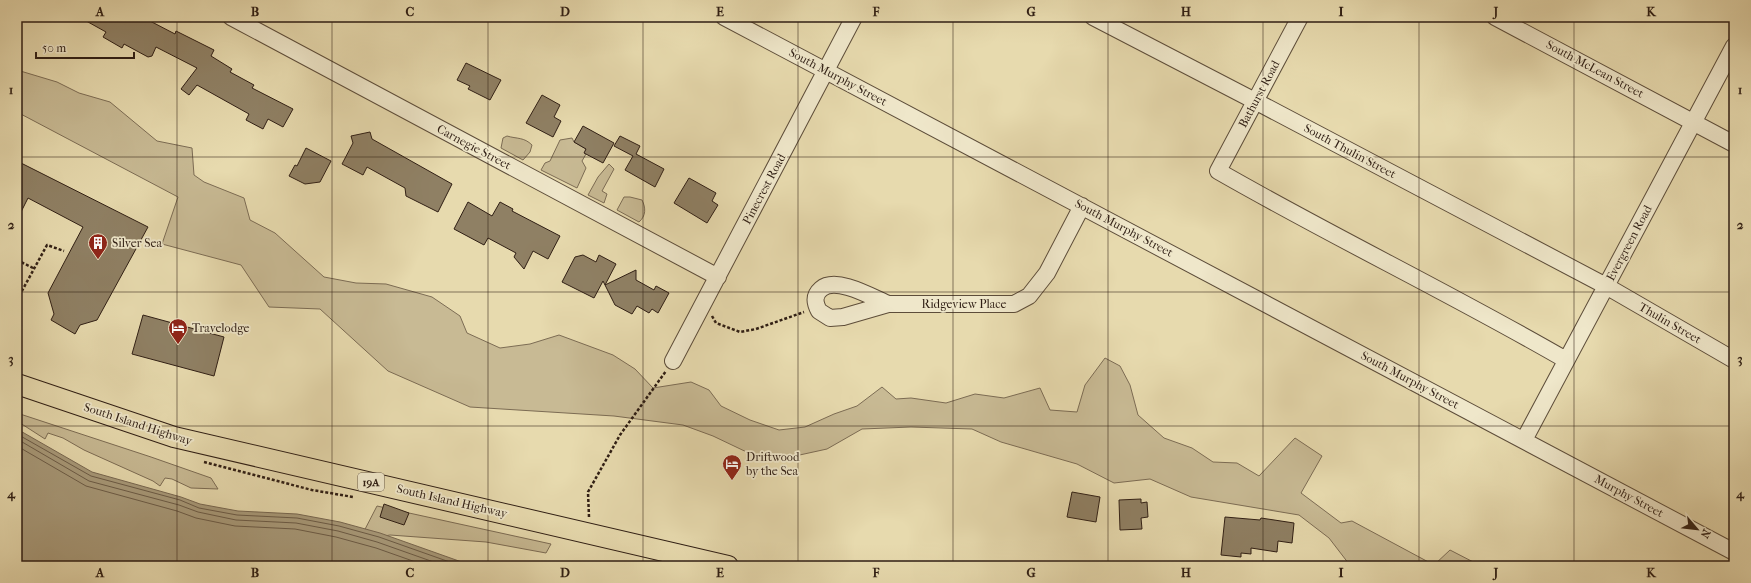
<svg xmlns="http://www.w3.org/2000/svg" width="1751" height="583" font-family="'IM FELL French Canon',serif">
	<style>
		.green { fill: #c8ba94; stroke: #7c6c54 }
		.water { fill: #a89a7a; stroke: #786851 }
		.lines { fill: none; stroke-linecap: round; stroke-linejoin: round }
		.shore { stroke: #6c5c47; stroke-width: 1 }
		.building { fill: #8f8064; stroke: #2f1e14 }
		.minor-casing { stroke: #5d4d3a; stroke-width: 18 }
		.major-casing { stroke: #2f1e14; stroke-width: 22 }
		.path { stroke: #2f1e14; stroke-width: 2.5; stroke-dasharray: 3 2; stroke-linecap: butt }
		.minor { stroke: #efe7ca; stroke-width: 16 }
		.major { stroke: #e7daae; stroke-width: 20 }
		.grid { fill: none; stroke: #2f1e14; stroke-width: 1; stroke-opacity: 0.55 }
		.labels { text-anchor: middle; stroke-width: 3.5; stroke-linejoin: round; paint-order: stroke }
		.shield { fill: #efe7ca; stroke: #695a4b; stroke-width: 1 }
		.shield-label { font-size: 11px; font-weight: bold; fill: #2f1e14 }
		.street-label { font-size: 12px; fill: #2f1e14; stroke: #efe7ca }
		.poi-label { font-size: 12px; fill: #2f1e14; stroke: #efe7ca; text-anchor: start }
		.neatline { fill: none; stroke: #2f1e14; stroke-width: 1.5 }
		.grid-label { font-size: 13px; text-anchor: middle; font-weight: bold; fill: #2f1e14 }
	</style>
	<rect width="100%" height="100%" fill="#e7daae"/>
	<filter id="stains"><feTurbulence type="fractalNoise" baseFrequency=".005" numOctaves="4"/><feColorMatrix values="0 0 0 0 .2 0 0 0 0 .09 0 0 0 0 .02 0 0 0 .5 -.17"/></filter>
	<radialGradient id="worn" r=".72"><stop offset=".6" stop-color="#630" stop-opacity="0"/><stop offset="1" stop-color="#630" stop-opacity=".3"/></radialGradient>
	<!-- green -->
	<path class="green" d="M17,70L57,82L79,93L110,102L157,141L192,148L194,175L204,182L244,198L250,220L275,233L324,277L356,283L386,284L432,297L460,316L467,333L500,348L530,344L559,335L613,355L635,369L653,388L691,382L709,390L721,406L750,420L779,430L805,427L834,414L857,406L882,387L896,399L911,398L946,403L975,394L1004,398L1040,388L1050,410L1077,412L1085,385L1105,358L1120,366L1130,385L1138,415L1164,438L1192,448L1213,462L1237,463L1259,476L1295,438L1322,456L1301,493L1341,523L1352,521L1434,565L1450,550L1481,566H1357L1349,564L1329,538L1299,515L1191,497L1150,479L1114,483L1077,464L1001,442L972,429L911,427L862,429L827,449L795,456H755L713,436L683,425L614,416L470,407L388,371L320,309L269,307L241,265L162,244L178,197L17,112Z
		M507,136C517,139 524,137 532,145L530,152L523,160L501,148L503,138Z
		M572,138L574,142L586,149V154L582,161L586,168L577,188L541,170L545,163L550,161L560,140Z
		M609,164L614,169L602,191L607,194L604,203L588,195L598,177Z
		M624,197H630L642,200C646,208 646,216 639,222L617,210Z
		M17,413L151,457L211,478L218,489L191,488L172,479L165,478L160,486L153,481L84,450L63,438L48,433L45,439L17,421Z
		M377,506L551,544L546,553L486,542L390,535L379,537H361Z"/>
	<!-- water -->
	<path class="water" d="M17,429L92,472L181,497L200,504L238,511L297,514L340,522L380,533L473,566H17Z"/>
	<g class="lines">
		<!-- shore -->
		<path class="shore" d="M17,434L91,476L180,500L199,508L237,515L297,518L339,526L379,537L461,566
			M17,439L89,481L179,505L198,512L236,520L296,523L338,531L377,542L445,566
			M17,446L86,486L177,511L196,518L235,526L295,529L336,537L376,548L427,566"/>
	</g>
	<!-- building -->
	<path class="building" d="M79,17H152L150,21L175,34L176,31L214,50L211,56L232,69L230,72L254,85L252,88L293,109L283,127L268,119L263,129L246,120L249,114L197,85L189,95L181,89L197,68L156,47L152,56L148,57L124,44L122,48L103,37L106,32Z
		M466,63L501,80L490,100L468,89L470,86L457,80Z
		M542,95L560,105L554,117L561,121L553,137L526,123Z
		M583,126L614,143L603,163L584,153L586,149L574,142Z
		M370,132L372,139L452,184L438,212L406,196L405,188L367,167L363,175L342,164L353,143L351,136Z
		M620,136L640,146L636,154L664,169L655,187L625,170L633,156L614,146Z
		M306,148L331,161L320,182L305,184L289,176L295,165L297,166Z
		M17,161L148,227L97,320L80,325L75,334L51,320L54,314L48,293L83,227L28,198L17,220Z
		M689,178L716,193L712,201L718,205L707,223L674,203Z
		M468,202L492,216L500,202L513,209L512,211L560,236L548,259L533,251L524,269L514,257L516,253L488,238L484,245L454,229Z
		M583,255L596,262L599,255L616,264L605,285L636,270V280L654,290L656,286L669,293L658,313L652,309L649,313L637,306L632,314L615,305L603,281L594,298L562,282L575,257Z
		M143,315L224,337L214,376L132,354Z
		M1072,492L1100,497L1096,522L1067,517Z
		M1141,499V503L1147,502L1148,517L1141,518L1142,529L1120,530L1119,500Z
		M384,504L409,513L404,525L380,517Z
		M1225,517L1260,520L1261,518L1294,523L1292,543L1278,541L1277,552L1251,548V554L1241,553V557L1221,555Z"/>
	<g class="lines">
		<!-- minor casing -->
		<g class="minor-casing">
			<path id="minor" d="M231,17L718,277
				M724,17L1734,552
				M1093,17L1255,101L1606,286L1734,360
				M1300,17L1218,171C1333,237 1452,294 1566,360
				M1495,17L1734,144
				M888,304C872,297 836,276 821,289C813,296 815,303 819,311L830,318L843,317L888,304H1014L1029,296L1047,273L1082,206
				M673,361L854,17
				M1524,440L1734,46"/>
		</g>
		<!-- major casing -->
		<g class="major-casing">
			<path id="major" d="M17,384L174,437L728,566"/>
		</g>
		<!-- path -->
		<path class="path" d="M17,260L33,268
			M17,300L47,245L64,251
			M712,316L716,323L740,332L756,329L804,312
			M204,462L312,490L353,497
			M589,517L588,492L620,435L666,371"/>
		<!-- minor -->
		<use href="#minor" class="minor"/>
		<!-- major -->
		<use href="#major" class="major"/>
	</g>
	<!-- grid -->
	<path class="grid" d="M177,17V566M332,17V566M488,17V566M643,17V566M798,17V566M953,17V566M1108,17V566M1263,17V566M1419,17V566M1574,17V566M17,157H1734M17,292H1734M17,426H1734"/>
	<!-- icons -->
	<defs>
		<g id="building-pin" transform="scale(1)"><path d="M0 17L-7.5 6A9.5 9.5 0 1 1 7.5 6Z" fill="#8f2418" stroke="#efe7ca"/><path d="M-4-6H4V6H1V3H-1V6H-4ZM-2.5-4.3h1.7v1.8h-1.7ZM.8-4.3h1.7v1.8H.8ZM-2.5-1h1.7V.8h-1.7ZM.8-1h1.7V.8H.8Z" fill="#fff"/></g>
		<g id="hotel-pin" transform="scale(1)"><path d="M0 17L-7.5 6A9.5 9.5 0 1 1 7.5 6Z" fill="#8f2418" stroke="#efe7ca"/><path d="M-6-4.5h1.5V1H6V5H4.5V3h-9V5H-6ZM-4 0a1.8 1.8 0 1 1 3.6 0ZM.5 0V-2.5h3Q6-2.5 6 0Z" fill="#fff"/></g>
	</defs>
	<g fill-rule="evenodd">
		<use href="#building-pin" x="98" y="243"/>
		<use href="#hotel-pin" x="178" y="328"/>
		<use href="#hotel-pin" x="732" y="464"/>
	</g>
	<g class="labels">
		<!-- shield labels -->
		<rect class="shield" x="358" y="473" width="26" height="18" rx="3"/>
		<g class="shield-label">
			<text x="371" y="486">19A</text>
		</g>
		<!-- street labels -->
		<g class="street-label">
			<text transform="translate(1595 69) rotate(28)" y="4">South McLean Street</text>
			<text transform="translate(838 77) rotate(28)" y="4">South Murphy Street</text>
			<text transform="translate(1259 94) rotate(-62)" y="4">Bathurst Road</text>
			<text transform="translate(474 147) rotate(28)" y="4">Carnegie Street</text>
			<text transform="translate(1350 151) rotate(28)" y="4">South Thulin Street</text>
			<text transform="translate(764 189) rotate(-62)" y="4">Pinecrest Road</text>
			<text transform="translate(1124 228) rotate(28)" y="4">South Murphy Street</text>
			<text transform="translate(1629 243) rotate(-62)" y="4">Evergreen Road</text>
			<text x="964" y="308">Ridgeview Place</text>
			<text transform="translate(1670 323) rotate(30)" y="4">Thulin Street</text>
			<text transform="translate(1410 380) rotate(28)" y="4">South Murphy Street</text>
			<text transform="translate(138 424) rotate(18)" y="4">South Island Highway</text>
			<text transform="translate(1629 496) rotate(28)" y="4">Murphy Street</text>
			<text transform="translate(452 501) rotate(13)" y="4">South Island Highway</text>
		</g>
		<!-- poi labels -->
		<g class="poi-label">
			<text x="112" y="247">Silver Sea</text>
			<text x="192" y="332">Travelodge</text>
			<text x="746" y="461">Driftwood<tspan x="746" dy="14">by the Sea</tspan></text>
		</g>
	</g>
	<!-- margin -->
	<rect width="1751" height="583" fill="none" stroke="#e7daae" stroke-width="44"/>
	<!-- north arrow -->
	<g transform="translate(1697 529) rotate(118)" stroke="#efe7ca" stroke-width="3" paint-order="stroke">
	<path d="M0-3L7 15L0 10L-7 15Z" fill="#2f1e14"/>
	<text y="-6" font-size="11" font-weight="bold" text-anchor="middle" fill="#2f1e14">N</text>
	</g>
	<!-- scale -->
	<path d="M36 52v6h98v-6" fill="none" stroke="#2f1e14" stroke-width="2"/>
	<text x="42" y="52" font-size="12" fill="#2f1e14" stroke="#efe7ca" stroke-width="3" paint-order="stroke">50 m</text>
	<rect x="22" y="22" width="1707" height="539" class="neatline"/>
	<g class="grid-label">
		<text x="100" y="16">A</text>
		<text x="255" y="16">B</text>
		<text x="410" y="16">C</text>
		<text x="565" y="16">D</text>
		<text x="720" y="16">E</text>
		<text x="876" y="16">F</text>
		<text x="1031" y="16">G</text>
		<text x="1186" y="16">H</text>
		<text x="1341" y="16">I</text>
		<text x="1496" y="16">J</text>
		<text x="1651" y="16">K</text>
		<text x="11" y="94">1</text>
		<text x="1740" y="94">1</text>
		<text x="11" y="229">2</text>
		<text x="1740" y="229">2</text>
		<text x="11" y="363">3</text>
		<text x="1740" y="363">3</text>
		<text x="11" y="498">4</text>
		<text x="1740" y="498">4</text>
		<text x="100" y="577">A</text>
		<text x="255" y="577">B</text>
		<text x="410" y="577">C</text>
		<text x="565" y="577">D</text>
		<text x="720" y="577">E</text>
		<text x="876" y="577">F</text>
		<text x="1031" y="577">G</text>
		<text x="1186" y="577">H</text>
		<text x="1341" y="577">I</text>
		<text x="1496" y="577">J</text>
		<text x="1651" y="577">K</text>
	</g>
	<rect width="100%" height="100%" filter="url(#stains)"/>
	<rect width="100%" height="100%" fill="url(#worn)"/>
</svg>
